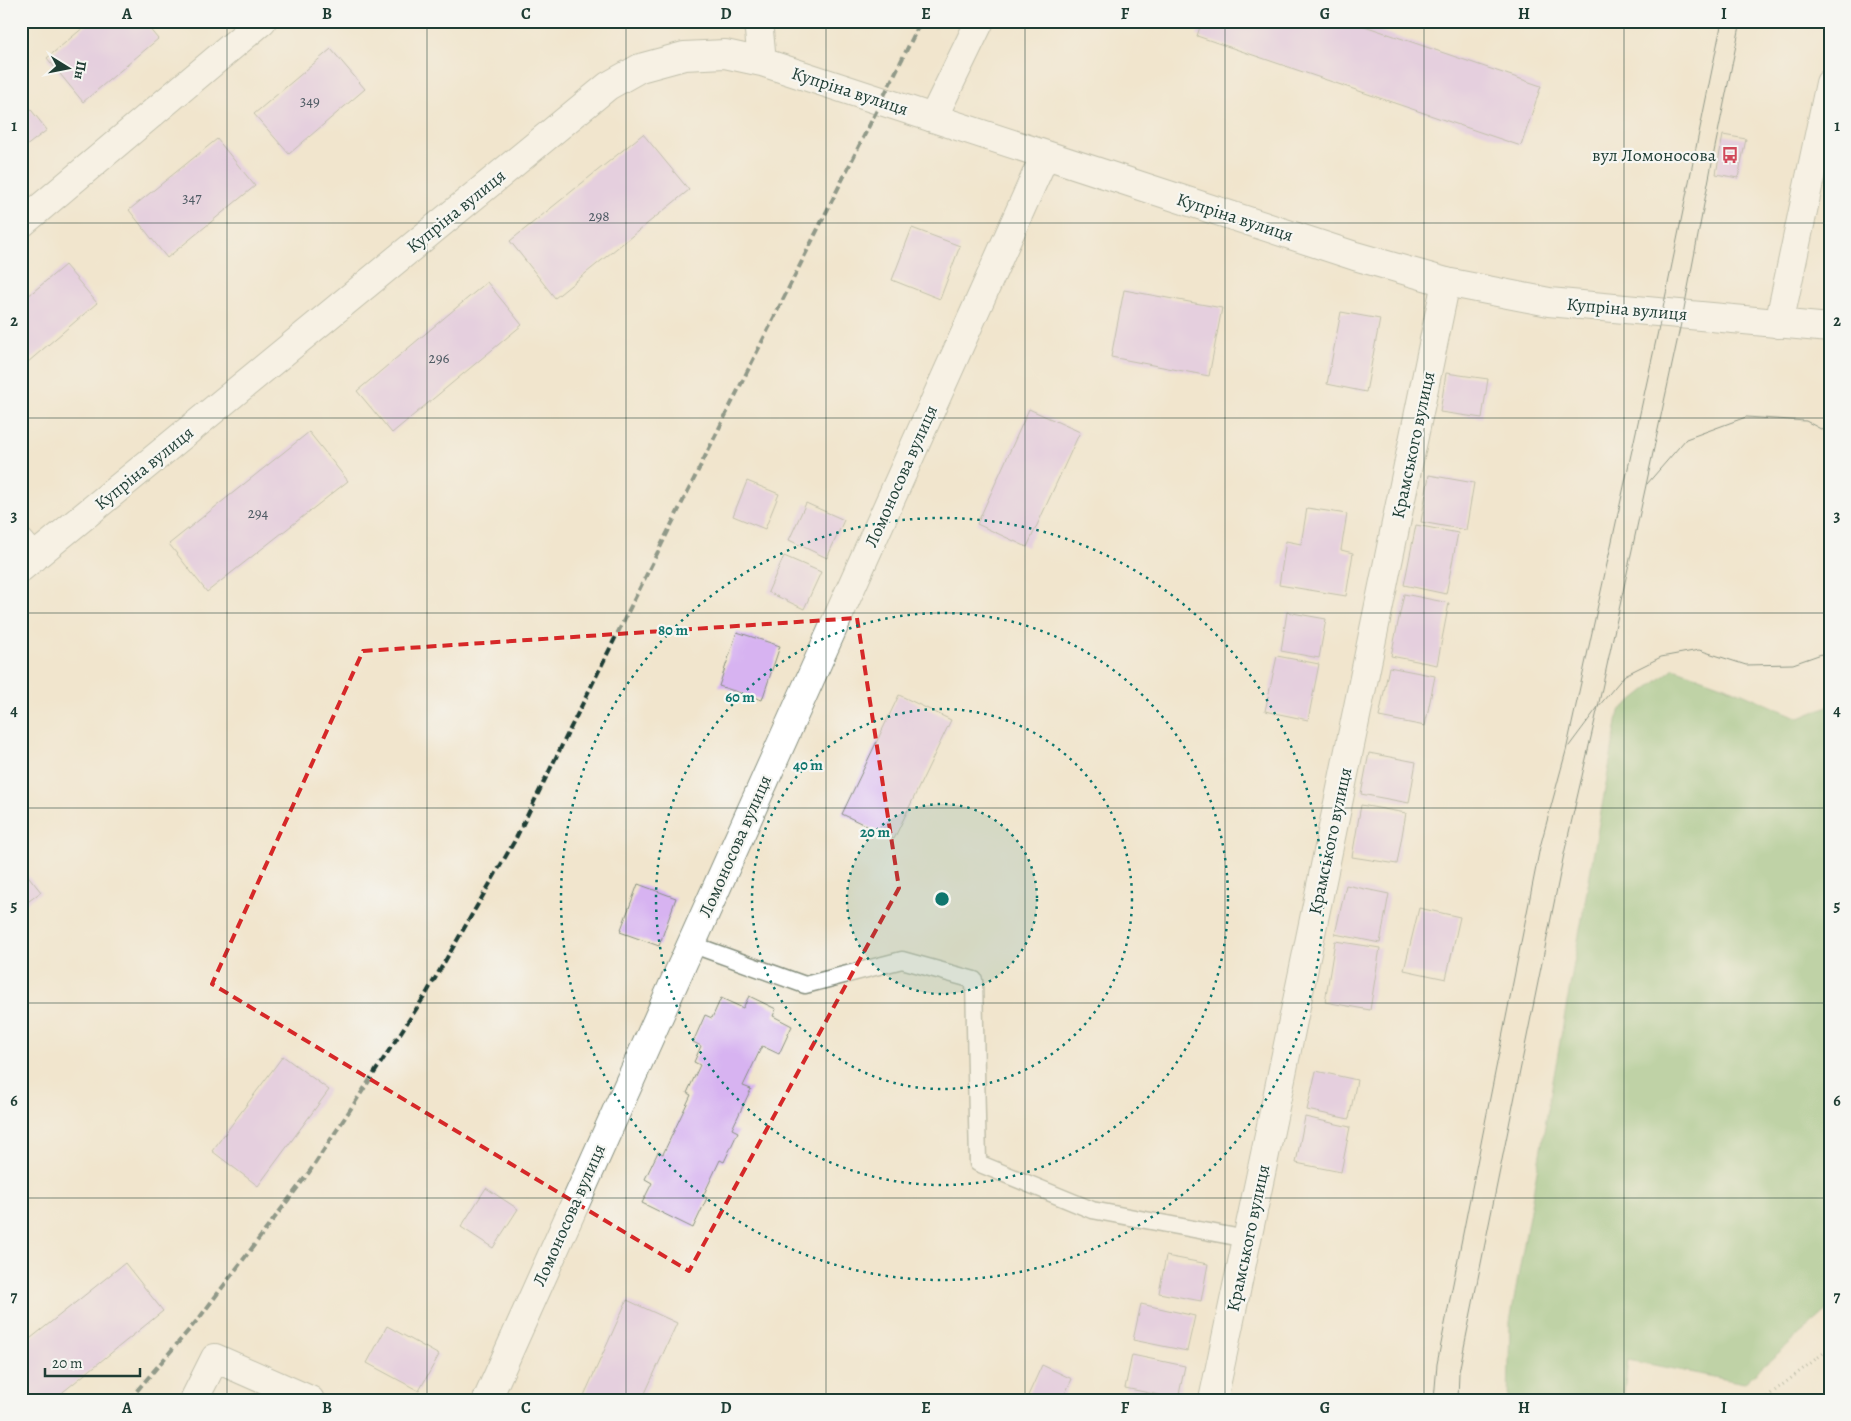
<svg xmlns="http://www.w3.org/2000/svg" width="1851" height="1421" font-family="Alegreya,serif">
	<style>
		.forest { fill: #84bb77; stroke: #527c56 }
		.building { fill: #d7b3f1 }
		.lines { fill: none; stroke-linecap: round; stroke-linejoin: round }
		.lane-casing { stroke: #889180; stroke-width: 19 }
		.street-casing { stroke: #889180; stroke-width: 30 }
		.secondary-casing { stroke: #889180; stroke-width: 30 }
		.path { stroke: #889180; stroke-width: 3; stroke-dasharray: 1 4; stroke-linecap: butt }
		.lane { stroke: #fff; stroke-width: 16 }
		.street { stroke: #fff; stroke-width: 28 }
		.secondary { stroke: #fff; stroke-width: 28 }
		.tram { stroke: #1f3d34; stroke-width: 1 }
		.rail { stroke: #1f3d34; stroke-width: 4; stroke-dasharray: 8 4; stroke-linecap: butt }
		.marked { fill: none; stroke: #d62828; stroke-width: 4; stroke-dasharray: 10 6; stroke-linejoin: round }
		.grid { fill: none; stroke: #1f3d34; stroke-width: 1; stroke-opacity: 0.55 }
		.ring { fill: none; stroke: #0f766e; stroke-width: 2.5; stroke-dasharray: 2.5 5 }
		.labels { text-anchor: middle; stroke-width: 4.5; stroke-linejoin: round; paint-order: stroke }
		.number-label { font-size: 15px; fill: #4d5a63 }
		.street-label { font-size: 18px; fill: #1f3d34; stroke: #f6f6f2 }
		.poi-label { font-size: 18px; fill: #1f3d34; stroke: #f6f6f2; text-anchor: end }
		.centre { fill: #0f766e; stroke: #f6f6f2; stroke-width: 2.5 }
		.ring-label { font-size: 15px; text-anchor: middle; font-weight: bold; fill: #0f766e; stroke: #f6f6f2; stroke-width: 4.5; stroke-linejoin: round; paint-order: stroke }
		.neatline { fill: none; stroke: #1f3d34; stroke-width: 2 }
		.grid-label { font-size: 16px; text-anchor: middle; font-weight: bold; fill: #1f3d34 }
	</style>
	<rect width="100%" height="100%" fill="#f6f6f2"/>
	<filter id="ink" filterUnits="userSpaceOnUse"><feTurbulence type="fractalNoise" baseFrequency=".02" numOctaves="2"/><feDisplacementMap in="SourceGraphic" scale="10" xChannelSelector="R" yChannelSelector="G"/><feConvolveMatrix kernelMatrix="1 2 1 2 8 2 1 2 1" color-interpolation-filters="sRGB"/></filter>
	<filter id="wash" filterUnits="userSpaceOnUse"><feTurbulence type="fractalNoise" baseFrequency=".0096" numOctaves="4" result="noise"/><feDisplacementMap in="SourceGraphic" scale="20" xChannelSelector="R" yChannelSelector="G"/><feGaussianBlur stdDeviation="1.12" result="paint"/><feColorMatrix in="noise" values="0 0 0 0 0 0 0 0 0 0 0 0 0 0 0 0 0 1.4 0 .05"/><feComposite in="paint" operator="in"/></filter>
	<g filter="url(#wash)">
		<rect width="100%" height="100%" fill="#f1e5cd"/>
		<!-- forest -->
		<path class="forest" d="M1674,668L1733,689L1799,718L1830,705V1308L1744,1383L1628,1360L1623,1400H1508L1510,1322L1619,711Z"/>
		<g id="blocks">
			<!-- building -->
			<path class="building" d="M91,21H143L158,39L83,102L47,58Z
				M1202,21H1350L1541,86L1521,146L1197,36Z
				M331,49L365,89L289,154L254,114Z
				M21,97L47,130L21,150Z
				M643,134L689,190L555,298L510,241Z
				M1723,135L1746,139L1738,178L1716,174Z
				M217,139L255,186L167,258L129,210Z
				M912,228L960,246L940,299L892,280Z
				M65,265L97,303L21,368V302Z
				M487,282L522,325L392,433L357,391Z
				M1124,290L1222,308L1209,376L1111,357Z
				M1341,312L1380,319L1366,392L1327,384Z
				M1446,373L1488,379L1482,418L1440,412Z
				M1029,409L1080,432L1027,547L977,524Z
				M309,432L348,481L207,592L169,544Z
				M1429,475L1474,483L1466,530L1421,522Z
				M747,481L779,494L765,529L733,516Z
				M806,503L844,520L827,558L789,540Z
				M1307,508L1347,514L1341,550L1353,553L1346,596L1279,585L1286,541L1301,544Z
				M1416,525L1458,533L1446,594L1404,585Z
				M784,556L821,572L804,609L768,592Z
				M1404,594L1449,603L1437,665L1391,656Z
				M1287,612L1326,619L1319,658L1281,651Z
				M737,632L780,646L762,700L719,686Z
				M1277,656L1319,664L1308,720L1265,711Z
				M1389,667L1435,676L1425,726L1379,717Z
				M899,695L951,720L894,839L842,814Z
				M1369,753L1416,762L1409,803L1361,794Z
				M1361,805L1406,813L1397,864L1352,857Z
				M21,867L41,892L21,907Z
				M638,884L676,898L659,946L620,932Z
				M1346,885L1389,894L1380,943L1335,934Z
				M1419,908L1460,917L1446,979L1404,970Z
				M1335,941L1380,948L1370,1010L1325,1002Z
				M749,996L776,1009L773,1016L792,1026L779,1054L762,1046L743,1086L751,1089L732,1129L738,1132L724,1162L720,1160L703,1196L707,1198L693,1228L642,1203L652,1183L645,1179L658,1152L663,1154L691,1095L687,1093L700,1065L694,1062L701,1046L693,1042L705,1015L712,1018L721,998L743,1008Z
				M283,1056L329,1090L258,1186L212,1151Z
				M1316,1071L1357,1080L1349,1119L1307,1110Z
				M1305,1117L1350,1127L1341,1172L1296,1163Z
				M486,1188L518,1209L493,1248L461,1227Z
				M1166,1256L1208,1264L1201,1301L1159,1293Z
				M125,1263L163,1311L53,1400H21V1346Z
				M627,1300L677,1323L642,1400H582Z
				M1141,1304L1195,1316L1187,1351L1133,1340Z
				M387,1326L439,1355L419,1391L367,1363Z
				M1132,1355L1185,1366L1178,1399L1125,1388Z
				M1042,1365L1072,1379L1062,1400H1026Z"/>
		</g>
	</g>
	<g filter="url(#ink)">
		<use href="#blocks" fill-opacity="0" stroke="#889180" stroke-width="1"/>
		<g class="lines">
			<!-- lane casing -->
			<g class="lane-casing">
				<path id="lane" d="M691,944L805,985L902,960L974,980L978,1163L1092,1210L1247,1239"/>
			</g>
			<!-- street casing -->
			<g class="street-casing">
				<path id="street" d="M933,118L980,21
					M21,224L262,21
					M1779,324L1830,83
					M21,543L34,558
					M194,1400L215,1358L310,1400
					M487,1400L1045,155
					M1213,1400L1279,1088L1446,282"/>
			</g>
			<!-- secondary casing -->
			<g class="secondary-casing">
				<path id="secondary" d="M758,21L762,62
					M21,568L608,86L640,68L684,56L725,54L762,62L1355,256L1446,282L1549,302L1830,328"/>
			</g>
			<!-- path -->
			<path class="path" d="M1763,1400L1830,1348"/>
			<!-- lane -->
			<use href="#lane" class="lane"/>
			<!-- street -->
			<use href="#street" class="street"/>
			<!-- secondary -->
			<use href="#secondary" class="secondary"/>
			<!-- tram -->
			<path class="tram" d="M1647,484L1686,439L1746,417L1806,421L1830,434
				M1569,746L1598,707L1625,675L1661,657L1699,650L1746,665L1793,664L1830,651
				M1434,1400L1437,1364L1540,847L1566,751L1662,313L1722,21
				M1458,1400L1459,1372L1564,854L1598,707L1683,314L1714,152L1741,21"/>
			<!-- rail -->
			<path class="rail" d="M129,1400L200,1317L310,1171L426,994L514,842L921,21"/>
		</g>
	</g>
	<!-- marked area -->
	<path d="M0 0H1851V1421H0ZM857,618L899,888L689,1271L212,984L363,651Z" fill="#f1e5cd" fill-opacity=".55" fill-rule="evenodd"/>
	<path class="marked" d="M857,618L899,888L689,1271L212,984L363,651Z"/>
	<!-- grid -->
	<path class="grid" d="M227,21V1400M427,21V1400M626,21V1400M826,21V1400M1025,21V1400M1225,21V1400M1424,21V1400M1624,21V1400M21,223H1830M21,418H1830M21,613H1830M21,808H1830M21,1003H1830M21,1198H1830"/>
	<!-- distance rings -->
	<circle cx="942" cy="899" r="95" fill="#0f766e" fill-opacity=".12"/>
	<g class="ring">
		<circle cx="942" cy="899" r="95"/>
		<circle cx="942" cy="899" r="190"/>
		<circle cx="942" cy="899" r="286"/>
		<circle cx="942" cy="899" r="381"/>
	</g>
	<!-- icons -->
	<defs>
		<g id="bus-bare" transform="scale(1.35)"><path d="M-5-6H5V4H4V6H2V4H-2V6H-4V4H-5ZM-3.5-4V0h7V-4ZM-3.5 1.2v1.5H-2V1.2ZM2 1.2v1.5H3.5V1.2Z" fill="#d1495b" stroke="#f6f6f2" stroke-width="2.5" paint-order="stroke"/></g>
	</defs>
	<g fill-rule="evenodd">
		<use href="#bus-bare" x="1730" y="155"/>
	</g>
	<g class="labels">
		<!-- number labels -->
		<g class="number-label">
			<text x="310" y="106">349</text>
			<text x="192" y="203">347</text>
			<text x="599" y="221">298</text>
			<text x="439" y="363">296</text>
			<text x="258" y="518">294</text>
		</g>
		<!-- street labels -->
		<g class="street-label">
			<text transform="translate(850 91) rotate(18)" y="6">Купріна вулиця</text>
			<text transform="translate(456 211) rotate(-39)" y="6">Купріна вулиця</text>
			<text transform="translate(1235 217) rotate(18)" y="6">Купріна вулиця</text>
			<text transform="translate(1627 309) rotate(5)" y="6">Купріна вулиця</text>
			<text transform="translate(1413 445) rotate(-78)" y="6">Крамського вулиця</text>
			<text transform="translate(144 468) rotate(-39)" y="6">Купріна вулиця</text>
			<text transform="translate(901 476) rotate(-66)" y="6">Ломоносова вулиця</text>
			<text transform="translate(1330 841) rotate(-78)" y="6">Крамського вулиця</text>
			<text transform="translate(735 846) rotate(-66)" y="6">Ломоносова вулиця</text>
			<text transform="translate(569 1215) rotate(-66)" y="6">Ломоносова вулиця</text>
			<text transform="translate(1248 1238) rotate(-78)" y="6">Крамського вулиця</text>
		</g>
		<!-- poi labels -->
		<g class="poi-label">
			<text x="1716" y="161">вул Ломоносова</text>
		</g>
	</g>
	<circle cx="942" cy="899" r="8" class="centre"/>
	<g class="ring-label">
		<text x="673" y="635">80 m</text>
		<text x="740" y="702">60 m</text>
		<text x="808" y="770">40 m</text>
		<text x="875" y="837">20 m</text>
	</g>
	<!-- margin -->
	<rect width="1851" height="1421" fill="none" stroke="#f6f6f2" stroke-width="55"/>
	<!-- north arrow -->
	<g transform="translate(68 68) rotate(100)" stroke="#f6f6f2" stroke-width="4" paint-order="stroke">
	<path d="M0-4L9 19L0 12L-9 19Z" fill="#1f3d34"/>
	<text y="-8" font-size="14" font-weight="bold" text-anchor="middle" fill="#1f3d34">Пн</text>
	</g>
	<!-- scale -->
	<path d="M45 1368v8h95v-8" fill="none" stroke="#1f3d34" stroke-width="2.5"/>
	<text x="52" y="1368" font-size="15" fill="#1f3d34" stroke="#f6f6f2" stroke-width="4" paint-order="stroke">20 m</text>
	<rect x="28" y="28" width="1796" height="1366" class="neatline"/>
	<g class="grid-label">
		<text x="127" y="19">A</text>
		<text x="327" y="19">B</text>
		<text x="526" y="19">C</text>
		<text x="726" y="19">D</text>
		<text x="926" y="19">E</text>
		<text x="1125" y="19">F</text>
		<text x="1325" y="19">G</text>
		<text x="1524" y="19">H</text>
		<text x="1724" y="19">I</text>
		<text x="14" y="131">1</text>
		<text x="1837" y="131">1</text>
		<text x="14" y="326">2</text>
		<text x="1837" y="326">2</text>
		<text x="14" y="521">3</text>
		<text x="1837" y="521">3</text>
		<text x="14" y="716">4</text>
		<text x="1837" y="716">4</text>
		<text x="14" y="911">5</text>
		<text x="1837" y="911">5</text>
		<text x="14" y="1106">6</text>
		<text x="1837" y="1106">6</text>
		<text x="14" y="1302">7</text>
		<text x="1837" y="1302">7</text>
		<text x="127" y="1413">A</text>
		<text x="327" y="1413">B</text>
		<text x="526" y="1413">C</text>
		<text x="726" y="1413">D</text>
		<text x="926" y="1413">E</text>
		<text x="1125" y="1413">F</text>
		<text x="1325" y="1413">G</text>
		<text x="1524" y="1413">H</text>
		<text x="1724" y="1413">I</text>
	</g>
</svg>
